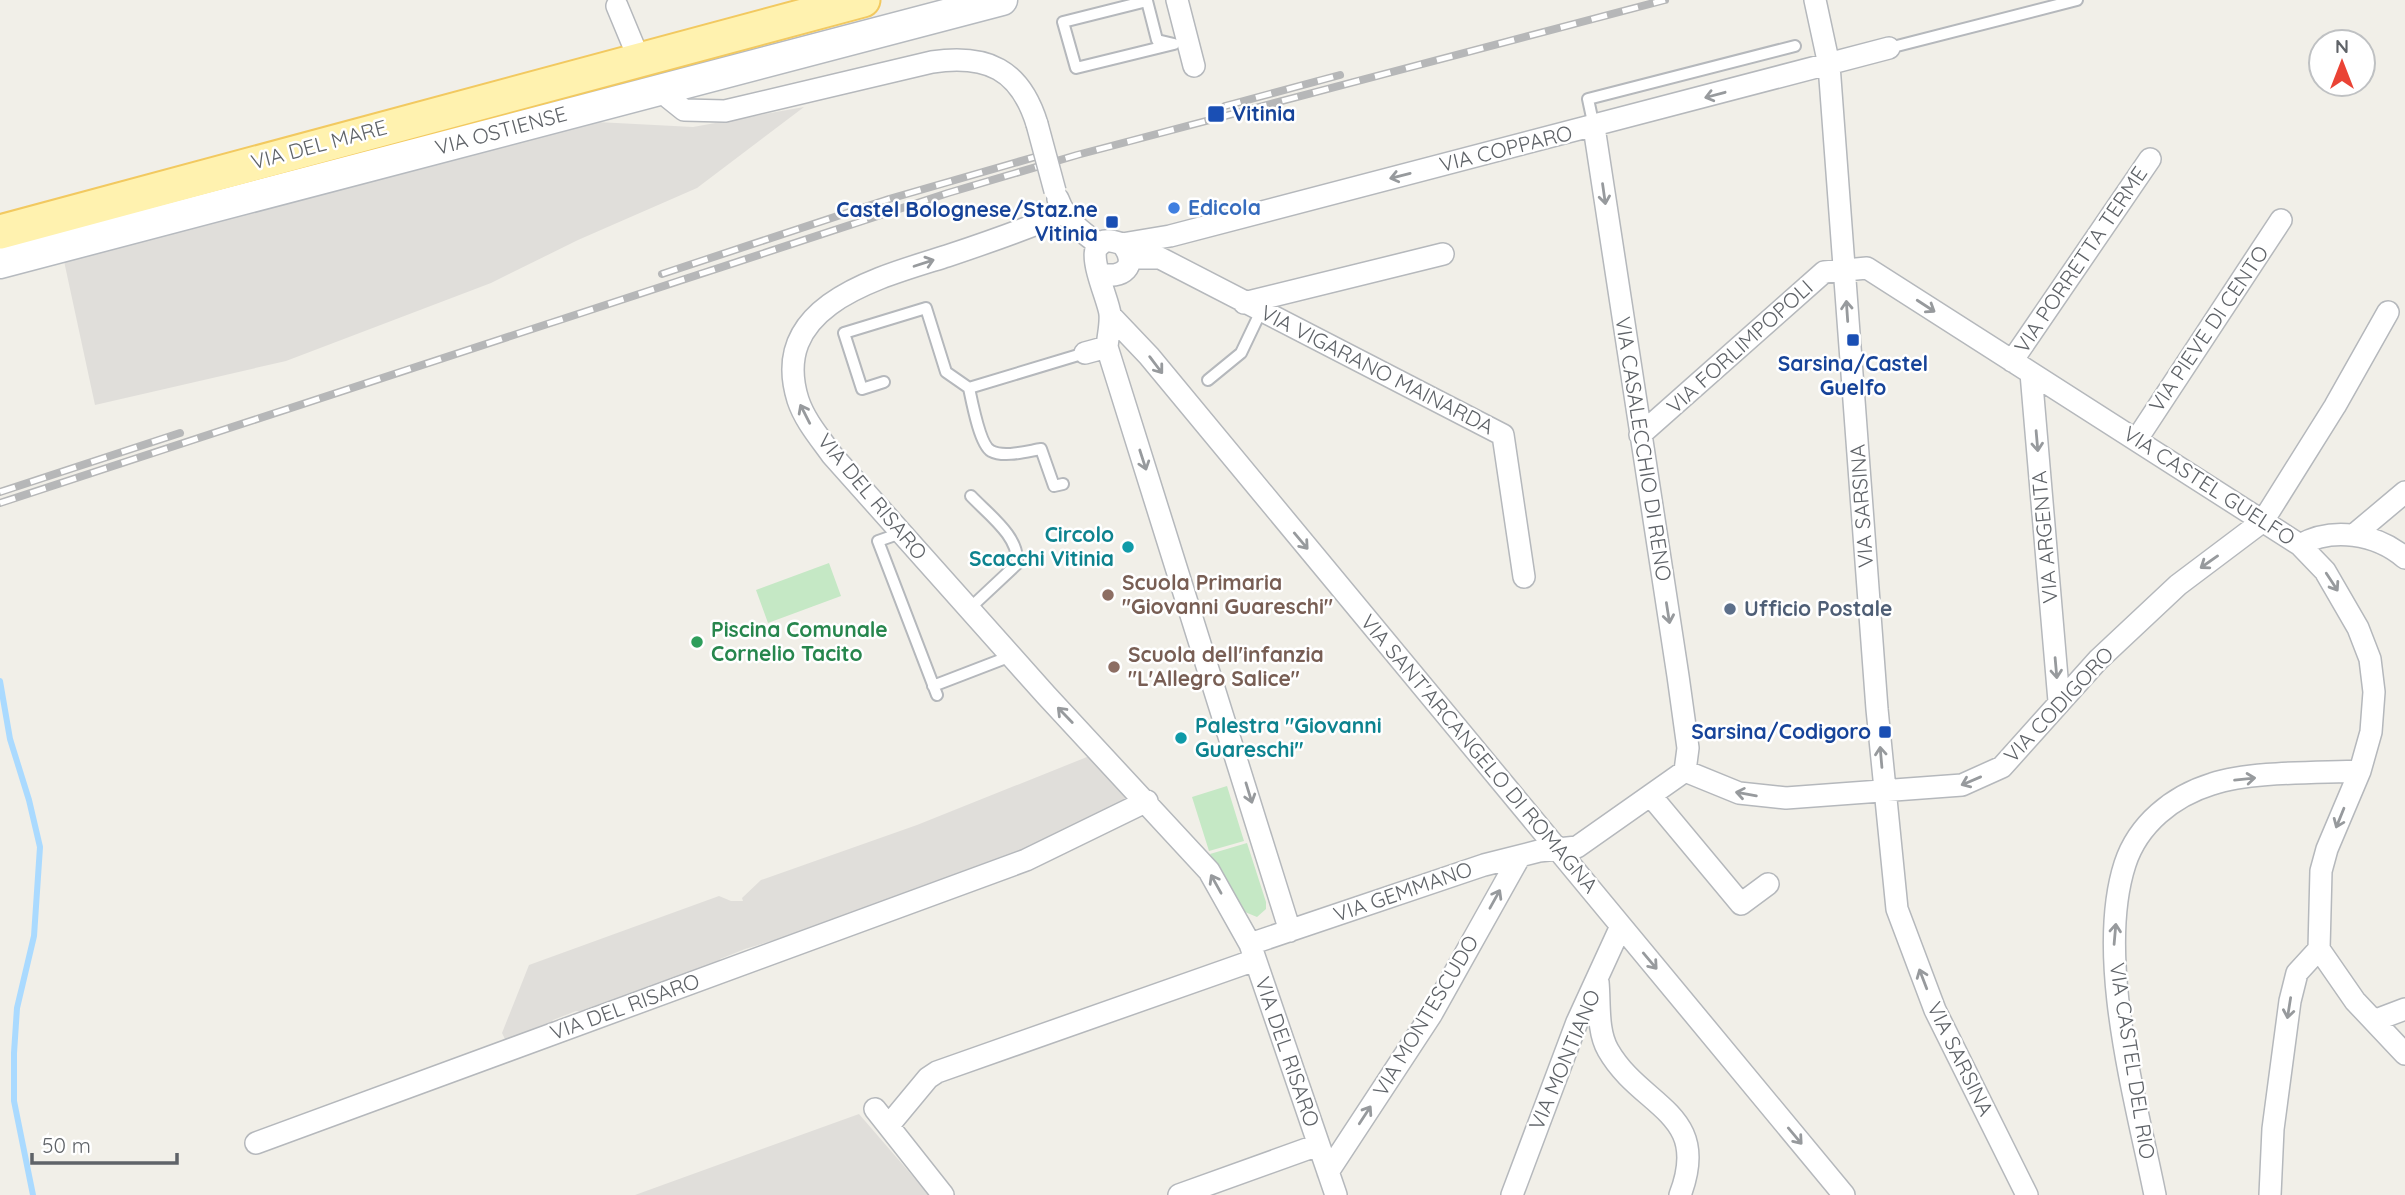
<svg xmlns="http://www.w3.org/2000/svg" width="2405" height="1195" font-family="Quicksand,sans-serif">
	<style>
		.industrial { fill: #e0deda }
		.green { fill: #c5e8c5 }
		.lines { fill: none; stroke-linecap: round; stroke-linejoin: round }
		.stream { stroke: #aadaff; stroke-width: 6 }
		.service-casing { stroke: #b5b8bc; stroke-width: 14 }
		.minor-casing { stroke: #b5b8bc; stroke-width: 24 }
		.secondary-casing { stroke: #b6babf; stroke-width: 33 }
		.primary-casing { stroke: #f2c960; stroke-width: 37 }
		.service { stroke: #fff; stroke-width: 10 }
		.minor { stroke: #fff; stroke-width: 21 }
		.secondary { stroke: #fff; stroke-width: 30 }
		.primary { stroke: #fff2af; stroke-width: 33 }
		.rail-casing { stroke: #b6b7b8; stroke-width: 8 }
		.rail { stroke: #fff; stroke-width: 5; stroke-dasharray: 16; stroke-linecap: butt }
		.minor-bridge-casing { stroke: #b5b8bc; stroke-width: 24; stroke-linecap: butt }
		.minor-bridge { stroke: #fff; stroke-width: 21 }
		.oneway { stroke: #979a9d }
		.transit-dot { fill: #1a4fb4; stroke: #fff; stroke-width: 2.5 }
		.shop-dot { fill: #3f7fe0; stroke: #fff; stroke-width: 2.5 }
		.culture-dot { fill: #0f9aa8; stroke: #fff; stroke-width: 2.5 }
		.education-dot { fill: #8d6e63; stroke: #fff; stroke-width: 2.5 }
		.service-dot { fill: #5c6f8a; stroke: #fff; stroke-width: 2.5 }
		.leisure-dot { fill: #2e9e5b; stroke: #fff; stroke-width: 2.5 }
		.labels { text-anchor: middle; stroke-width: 5; stroke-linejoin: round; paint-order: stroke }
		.transit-label { font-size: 21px; font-weight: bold; fill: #164399; stroke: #fff; text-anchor: end }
		.street-label { font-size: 21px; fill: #5f6368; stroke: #fff }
		.shop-label { font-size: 21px; font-weight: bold; fill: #366cbe; stroke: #fff; text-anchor: start }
		.culture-label { font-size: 21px; font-weight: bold; fill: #0d838f; stroke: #fff; text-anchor: end }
		.education-label { font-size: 21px; font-weight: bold; fill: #785e54; stroke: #fff; text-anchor: start }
		.service-label { font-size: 21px; font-weight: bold; fill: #4e5e75; stroke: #fff; text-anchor: start }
		.leisure-label { font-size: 21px; font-weight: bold; fill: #27864d; stroke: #fff; text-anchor: start }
	</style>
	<rect width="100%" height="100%" fill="#f1efe8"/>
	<!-- industrial -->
	<path class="industrial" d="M804,107L697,188L578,240L491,283L286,361L95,405L64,261L597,122L693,127Z
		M1092,755L1131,796L1130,803L1082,829L798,933L745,949L720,959V967L596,1013L576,1011L553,1020L549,1028L507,1043L502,1033L529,965L719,896L731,901H743L742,898L761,880L917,825Z
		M859,1114L929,1195H635Z"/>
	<!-- green -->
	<path class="green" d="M829,563L841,596L768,623L756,590Z
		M1227,786L1244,841L1209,851L1192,797Z
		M1247,843L1266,902V909L1257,917L1245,912L1210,854Z"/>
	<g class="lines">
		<!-- stream -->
		<path class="stream" d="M0,681L10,739L29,800L40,847L34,936L17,1008L14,1053V1101L33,1195"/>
		<!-- service casing -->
		<g class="service-casing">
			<path id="service" d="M1147,1L1157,40L1174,44L1076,68L1063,22Z
				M1889,48L2077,0
				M1594,127L1588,99L1795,46
				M1208,380L1241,353L1261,311
				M884,382L862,389L844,333L926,308L946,372L969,388L1085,353
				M969,388C972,402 980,445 991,451C1004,458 1028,451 1041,449L1054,486L1063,484
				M901,533L878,541L937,695
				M969,609L1017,564C1020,537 989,515 971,496
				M933,686L1011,656"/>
		</g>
		<!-- minor casing -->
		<g class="minor-casing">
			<path id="minor" d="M1177,0L1194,66
				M1815,0L1829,65L1877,709L1897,909L1935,1010L2027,1195
				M617,6L639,59
				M664,88L669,98L684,110L725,111L932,62C987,54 1020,69 1037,124
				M1594,127L1678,676L1688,748L1685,771
				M1058,199C1066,221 1082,232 1100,245
				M1063,213C1025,230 986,243 947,256C881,277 768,304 798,400C805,421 820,438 832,455L1046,695L1209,871L1250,944L1336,1195
				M1122,244L1170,236L1889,48
				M1129,258H1160L1503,435L1524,577
				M1099,273C1122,281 1140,265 1122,244C1071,225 1108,295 1110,314C1111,324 1108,336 1107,347L1290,931
				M1244,303L1443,254
				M1110,315L1149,356L1844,1195
				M1085,353L1107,347
				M2012,361L2150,159
				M2031,373L2059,701
				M1640,435L1824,272L1867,268L2300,545L2325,571L2358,628L2370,659L2374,692L2371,732L2360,771L2327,849L2321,871L2319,949L2355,1001L2405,1054
				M2137,439L2281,220
				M2355,534L2405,492
				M2300,545C2332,527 2376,533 2405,558
				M1651,796L1741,904L1768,884
				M1250,944L1484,865L1539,851L1577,847L1685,771L1739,793L1786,798L1962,785L2002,767L2098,660L2178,585L2263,521L2335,406L2388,312
				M1598,982C1600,1003 1597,1031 1608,1050C1641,1108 1712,1112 1680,1195
				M2376,1020L2405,1009
				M875,1109L943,1195
				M889,1125L928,1078L937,1072L1255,960
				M256,1143L1026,860L1147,801
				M1328,1172L1431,1015L1520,856
				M1179,1195L1318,1145
				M1512,1195L1577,1022L1621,926
				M2155,1195C2136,1100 2095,957 2125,864C2138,824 2173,796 2212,784C2251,771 2318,773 2360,771
				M2270,1195L2273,1129L2290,1001L2297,973L2319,949"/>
		</g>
		<!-- secondary casing -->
		<g class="secondary-casing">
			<path id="secondary" d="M0,263L1002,0"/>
		</g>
		<!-- primary casing -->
		<g class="primary-casing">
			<path id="primary" d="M0,232L863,0"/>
		</g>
		<!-- service -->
		<use href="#service" class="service"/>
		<!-- minor -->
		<use href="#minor" class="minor"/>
		<!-- secondary -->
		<use href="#secondary" class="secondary"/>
		<!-- primary -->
		<use href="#primary" class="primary"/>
		<!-- rail casing -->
		<g class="rail-casing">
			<path id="rail" d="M1225,106L1340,75
				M662,274L889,199L1049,153
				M0,492L180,433
				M0,503L948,193L1077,155L1665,0"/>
		</g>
		<!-- rail -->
		<use href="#rail" class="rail"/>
		<!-- minor-bridge casing -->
		<g class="minor-bridge-casing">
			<path id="minor-bridge" d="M1037,124L1055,191"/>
		</g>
		<!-- minor-bridge -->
		<use href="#minor-bridge" class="minor-bridge"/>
	</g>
	<!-- one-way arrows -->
	<defs><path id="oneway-shaft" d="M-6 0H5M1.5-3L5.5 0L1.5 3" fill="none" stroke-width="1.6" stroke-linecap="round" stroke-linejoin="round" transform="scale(1.75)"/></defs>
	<g class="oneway">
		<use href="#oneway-shaft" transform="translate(1715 95) rotate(165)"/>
		<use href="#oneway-shaft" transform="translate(1400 176) rotate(166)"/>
		<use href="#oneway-shaft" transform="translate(1604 194) rotate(82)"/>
		<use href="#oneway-shaft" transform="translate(924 263) rotate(-18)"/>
		<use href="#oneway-shaft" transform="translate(1926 306) rotate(33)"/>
		<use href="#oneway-shaft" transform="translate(1847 311) rotate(-94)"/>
		<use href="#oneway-shaft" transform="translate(1156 365) rotate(53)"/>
		<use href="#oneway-shaft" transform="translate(805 414) rotate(-117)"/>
		<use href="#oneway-shaft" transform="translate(2037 441) rotate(85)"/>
		<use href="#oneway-shaft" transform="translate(1143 460) rotate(72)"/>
		<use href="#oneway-shaft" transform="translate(1301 541) rotate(50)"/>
		<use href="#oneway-shaft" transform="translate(2209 562) rotate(145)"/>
		<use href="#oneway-shaft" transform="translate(2332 582) rotate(57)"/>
		<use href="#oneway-shaft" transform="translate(1668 613) rotate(81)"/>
		<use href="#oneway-shaft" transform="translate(2056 668) rotate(85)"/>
		<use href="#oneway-shaft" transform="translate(1065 715) rotate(-134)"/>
		<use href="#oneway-shaft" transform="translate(1881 757) rotate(-95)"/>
		<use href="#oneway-shaft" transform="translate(2245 779) rotate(-6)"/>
		<use href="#oneway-shaft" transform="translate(1971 781) rotate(157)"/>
		<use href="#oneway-shaft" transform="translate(1249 793) rotate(73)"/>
		<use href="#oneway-shaft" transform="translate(1746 794) rotate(-170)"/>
		<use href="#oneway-shaft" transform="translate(2340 818) rotate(112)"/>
		<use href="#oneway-shaft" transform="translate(1216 884) rotate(-119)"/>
		<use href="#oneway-shaft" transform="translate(1495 899) rotate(-61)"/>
		<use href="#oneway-shaft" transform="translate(2115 934) rotate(-85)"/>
		<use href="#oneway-shaft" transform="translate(1650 961) rotate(50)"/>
		<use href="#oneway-shaft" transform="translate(1923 979) rotate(-111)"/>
		<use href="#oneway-shaft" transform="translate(2289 1008) rotate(99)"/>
		<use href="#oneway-shaft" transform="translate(1365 1115) rotate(-57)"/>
		<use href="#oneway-shaft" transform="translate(1795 1136) rotate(50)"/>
	</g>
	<!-- markers -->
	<g class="transit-dot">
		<rect x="1207" y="105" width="18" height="18" rx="3.5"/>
		<rect x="1105" y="215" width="14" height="14" rx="3.5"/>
		<rect x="1846" y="333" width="14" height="14" rx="3.5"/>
		<rect x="1878" y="725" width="14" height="14" rx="3.5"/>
	</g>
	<circle class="shop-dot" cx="1174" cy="208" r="7"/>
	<g class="culture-dot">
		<circle cx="1128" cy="547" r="7"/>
		<circle cx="1181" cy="738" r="7"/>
	</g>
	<g class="education-dot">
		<circle cx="1108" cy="595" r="7"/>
		<circle cx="1114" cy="667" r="7"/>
	</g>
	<circle class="service-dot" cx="1730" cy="609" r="7"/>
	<circle class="leisure-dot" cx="697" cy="642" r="7"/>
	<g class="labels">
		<!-- transit labels -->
		<g class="transit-label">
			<text x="1232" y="121" text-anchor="start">Vitinia</text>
			<text x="1098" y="217">Castel Bolognese/Staz.ne<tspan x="1098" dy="24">Vitinia</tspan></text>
			<text x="1853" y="371" text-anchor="middle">Sarsina/Castel<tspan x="1853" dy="24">Guelfo</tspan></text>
			<text x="1871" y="739">Sarsina/Codigoro</text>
		</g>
		<!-- street labels -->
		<g class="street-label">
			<text transform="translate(501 131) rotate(-15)" y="7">VIA OSTIENSE</text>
			<text transform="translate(319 145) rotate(-15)" y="7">VIA DEL MARE</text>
			<text transform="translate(1506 149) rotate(-14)" y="7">VIA COPPARO</text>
			<text transform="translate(2081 260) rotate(-56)" y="7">VIA PORRETTA TERME</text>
			<text transform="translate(2209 329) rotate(-56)" y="7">VIA PIEVE DI CENTO</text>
			<text transform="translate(1740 347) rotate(-42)" y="7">VIA FORLIMPOPOLI</text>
			<text transform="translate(1377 370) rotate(27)" y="7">VIA VIGARANO MAINARDA</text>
			<text transform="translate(1643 449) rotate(81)" y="7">VIA CASALECCHIO DI RENO</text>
			<text transform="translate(2209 486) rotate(33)" y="7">VIA CASTEL GUELFO</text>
			<text transform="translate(872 497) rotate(50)" y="7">VIA DEL RISARO</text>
			<text transform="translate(1862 506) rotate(-94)" y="7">VIA SARSINA</text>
			<text transform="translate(2045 537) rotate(-95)" y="7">VIA ARGENTA</text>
			<text transform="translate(2059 705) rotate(-47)" y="7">VIA CODIGORO</text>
			<text transform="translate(1479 754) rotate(50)" y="7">VIA SANT'ARCANGELO DI ROMAGNA</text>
			<text transform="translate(1403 892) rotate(-19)" y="7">VIA GEMMANO</text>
			<text transform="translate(625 1007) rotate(-20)" y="7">VIA DEL RISARO</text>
			<text transform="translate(1426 1016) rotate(-59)" y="7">VIA MONTESCUDO</text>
			<text transform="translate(1287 1052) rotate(71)" y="7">VIA DEL RISARO</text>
			<text transform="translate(1960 1059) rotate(64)" y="7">VIA SARSINA</text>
			<text transform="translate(1565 1060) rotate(-67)" y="7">VIA MONTIANO</text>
			<text transform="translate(2132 1061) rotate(81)" y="7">VIA CASTEL DEL RIO</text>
		</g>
		<!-- shop labels -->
		<g class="shop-label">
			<text x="1188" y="215">Edicola</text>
		</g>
		<!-- culture labels -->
		<g class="culture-label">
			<text x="1114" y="542">Circolo<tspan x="1114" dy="24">Scacchi Vitinia</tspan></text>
			<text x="1195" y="733" text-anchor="start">Palestra "Giovanni<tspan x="1195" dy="24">Guareschi"</tspan></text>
		</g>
		<!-- education labels -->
		<g class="education-label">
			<text x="1122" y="590">Scuola Primaria<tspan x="1122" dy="24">"Giovanni Guareschi"</tspan></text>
			<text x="1128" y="662">Scuola dell'infanzia<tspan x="1128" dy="24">"L'Allegro Salice"</tspan></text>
		</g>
		<!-- service labels -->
		<g class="service-label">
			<text x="1744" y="616">Ufficio Postale</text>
		</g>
		<!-- leisure labels -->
		<g class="leisure-label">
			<text x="711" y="637">Piscina Comunale<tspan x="711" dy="24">Cornelio Tacito</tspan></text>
		</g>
	</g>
	<!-- north arrow -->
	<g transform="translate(2342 63)"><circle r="33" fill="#ffffff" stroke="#bfc1c3" stroke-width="2"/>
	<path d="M0-5L12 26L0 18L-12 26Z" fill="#ea4335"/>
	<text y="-10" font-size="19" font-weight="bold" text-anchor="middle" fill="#5f6368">N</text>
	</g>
	<!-- scale -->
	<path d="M32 1153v10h145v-10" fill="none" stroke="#5f6368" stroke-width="3.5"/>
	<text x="42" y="1153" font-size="21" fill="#5f6368" stroke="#ffffff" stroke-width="5" paint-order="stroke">50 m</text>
</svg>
